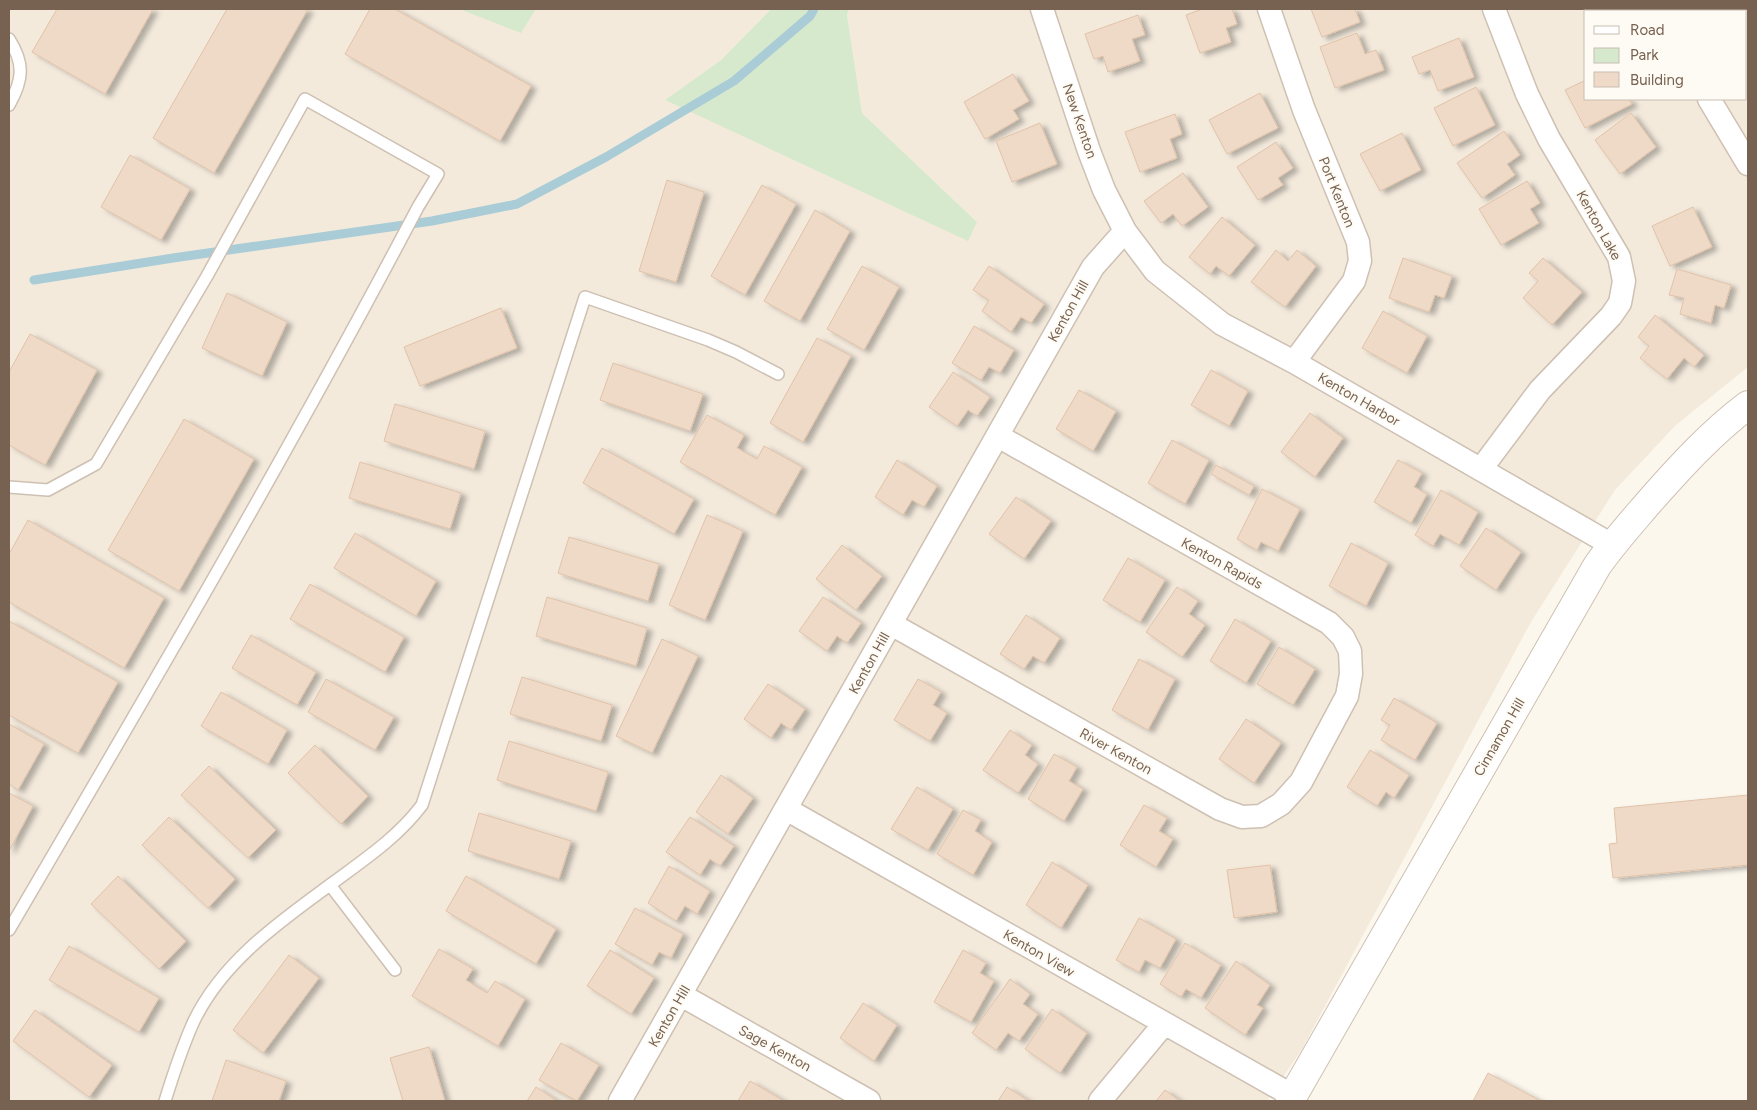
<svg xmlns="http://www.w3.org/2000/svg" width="1757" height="1110" font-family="Figtree,sans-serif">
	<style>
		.residential { fill: #f3eadc; fill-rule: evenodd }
		.green { fill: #d6e9cc }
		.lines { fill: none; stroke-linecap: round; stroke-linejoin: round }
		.stream { stroke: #a9ccd6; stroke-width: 9 }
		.building { fill: #efdac7; stroke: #e1c2a8; filter: url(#shadow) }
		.service-casing { stroke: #cec0b2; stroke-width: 14 }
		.minor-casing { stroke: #cec0b2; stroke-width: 25 }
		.tertiary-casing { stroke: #cec0b2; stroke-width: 30 }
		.service { stroke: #fff; stroke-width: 11 }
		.minor { stroke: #fff; stroke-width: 22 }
		.tertiary { stroke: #fff; stroke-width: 28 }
		.labels { text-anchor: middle; stroke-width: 4; stroke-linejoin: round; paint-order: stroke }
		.street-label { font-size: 14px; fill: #776150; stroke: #fefbf4 }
	</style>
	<defs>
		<filter id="shadow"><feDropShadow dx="5.5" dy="3" stdDeviation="2.5" flood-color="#0004"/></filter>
	</defs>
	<rect width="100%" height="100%" fill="#fcf7ed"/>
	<!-- residential -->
	<path class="residential" d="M9,9H459L521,32L536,9H771L721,60L665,100L977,222L862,113L847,15L849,9H1748V367L1676,425L1615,490L1531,622L1302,1049L1267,1101H9ZM1586,11H1746V99H1586Z"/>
	<!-- green -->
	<path class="green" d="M459,9H536L521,33Z
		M771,9H849L847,15L862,113L977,222L968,241L665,100L721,60Z"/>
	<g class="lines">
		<!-- stream -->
		<path class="stream" d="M34,280L173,258L432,221L517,204L606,157L734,81L810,16L814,9"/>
	</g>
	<!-- building -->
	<path class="building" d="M57,9H153L105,94L32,52Z
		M227,9H308L214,173L153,138Z
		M370,9H395L531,86L500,141L345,54Z
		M1202,9H1232L1237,24L1226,28L1231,42L1200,53L1186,15Z
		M1311,9H1355L1360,22L1322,37Z
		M1138,15L1145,35L1132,39L1140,61L1108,72L1103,56L1094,59L1085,34Z
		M1357,33L1365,54L1376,50L1384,70L1335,88L1320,47Z
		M1459,38L1474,77L1438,91L1430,70L1419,74L1412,57Z
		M1013,74L1029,101L1013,110L1019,119L985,139L964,102Z
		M1586,80V99H1629L1632,104L1585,128L1565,90Z
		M1476,87L1495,125L1453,146L1434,108Z
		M1260,93L1278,128L1227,154L1209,120Z
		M1631,113L1656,147L1620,174L1595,140Z
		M1175,114L1182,134L1170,139L1177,158L1140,172L1125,132Z
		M1040,123L1057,164L1012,182L996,141Z
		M1504,131L1520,155L1507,164L1515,175L1482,198L1457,163Z
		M1402,133L1421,170L1380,191L1360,154Z
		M1276,142L1293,168L1278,178L1283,185L1258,200L1237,167Z
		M130,155L190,189L161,240L101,207Z
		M1183,173L1208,207L1182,226L1173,214L1161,223L1144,201Z
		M667,180L704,192L676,282L639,271Z
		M1527,181L1540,203L1530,209L1539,223L1501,245L1479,209Z
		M762,185L796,204L745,295L711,276Z
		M1693,207L1712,247L1670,266L1652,226Z
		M815,210L850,231L800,321L764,301Z
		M1222,217L1255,245L1229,276L1216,266L1210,274L1189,257Z
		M1276,250L1288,261L1297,250L1316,266L1285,307L1251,282Z
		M1403,258L1452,276L1444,298L1435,295L1429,312L1389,298Z
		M1543,258L1582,292L1552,325L1523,298L1538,281L1529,273Z
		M862,266L899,287L864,350L827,329Z
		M989,266L1044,304L1031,323L1021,317L1011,332L982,311L989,300L973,290Z
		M1677,269L1731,285L1724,308L1715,305L1711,323L1680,314L1684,298L1669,295Z
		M227,293L287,322L262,376L202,348Z
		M501,308L517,348L420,386L404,347Z
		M1383,311L1427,336L1407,373L1362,348Z
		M1655,315L1704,355L1694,367L1684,358L1667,379L1640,358L1649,346L1638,337Z
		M974,326L1014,350L1000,373L989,367L981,380L952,363Z
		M30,334L97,370L45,465L9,445V372Z
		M817,338L851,356L803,442L770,423Z
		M613,363L703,394L690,431L600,400Z
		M1211,370L1248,391L1229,426L1191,405Z
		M953,372L990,397L977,416L968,410L957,426L929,407Z
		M1079,390L1116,411L1093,451L1056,429Z
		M395,404L485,431L474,469L384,441Z
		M1310,413L1343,438L1315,477L1281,452Z
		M707,415L744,435L737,448L757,459L764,446L802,467L775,515L680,462Z
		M184,419L254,459L179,591L108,550Z
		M1172,440L1209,460L1185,504L1148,483Z
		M602,448L694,499L674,534L583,483Z
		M897,460L937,486L924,507L912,500L903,515L875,497Z
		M1398,460L1422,473L1414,487L1427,494L1411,523L1374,502Z
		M360,462L461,493L450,529L349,498Z
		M1216,465L1254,486L1249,495L1211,474Z
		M1262,489L1300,509L1278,551L1261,542L1257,550L1237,539Z
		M1441,490L1478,512L1459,545L1440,534L1433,546L1415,535Z
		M1016,497L1051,521L1024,559L989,534Z
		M707,515L743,531L705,620L669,605Z
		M28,520L164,598L124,668L9,602V554Z
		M1486,528L1521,552L1496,590L1460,566Z
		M355,533L436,581L416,616L334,568Z
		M569,537L659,564L648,601L558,573Z
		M1351,543L1388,563L1366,606L1329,586Z
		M842,545L882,576L856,610L816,579Z
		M1128,558L1165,580L1140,622L1103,600Z
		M310,584L404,637L385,672L290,619Z
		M1177,587L1198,601L1189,614L1205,625L1182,657L1146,632Z
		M547,597L647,628L636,666L536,636Z
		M823,597L861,623L847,643L837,636L827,651L799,631Z
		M1026,615L1060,638L1044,663L1033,656L1024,669L1000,654Z
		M1235,619L1271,641L1246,683L1210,661Z
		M9,621L118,682L78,753L9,715Z
		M251,635L316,672L297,705L232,668Z
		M662,639L698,656L652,753L616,736Z
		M1279,647L1315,669L1293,705L1257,684Z
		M1139,659L1175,679L1148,730L1112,710Z
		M522,677L612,705L601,741L510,714Z
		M326,679L394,717L375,750L308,712Z
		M918,679L941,692L933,705L947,713L930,741L894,720Z
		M768,684L805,709L791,730L781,723L771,738L744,719Z
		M221,692L287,730L268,764L201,726Z
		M1394,698L1437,723L1415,760L1381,740L1390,725L1381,720Z
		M1246,719L1281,743L1254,783L1219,759Z
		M9,724L44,744L18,790L9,784Z
		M1010,730L1032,745L1025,755L1038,764L1018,793L983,770Z
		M509,741L608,772L596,811L497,780Z
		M315,745L368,796L341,824L288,773Z
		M1370,750L1409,775L1394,798L1386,792L1377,806L1347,787Z
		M1054,754L1077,767L1069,781L1083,789L1064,821L1028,799Z
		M209,766L276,830L248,858L181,795Z
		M721,775L753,798L728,834L696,812Z
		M917,787L953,809L928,850L891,829Z
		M9,793L33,806L9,851Z
		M1748,795V865L1613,878L1609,844L1617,843L1614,808Z
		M1144,805L1167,818L1159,831L1173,839L1156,867L1120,845Z
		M963,810L981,820L975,831L992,842L973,875L937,854Z
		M479,813L571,841L559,879L468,851Z
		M169,817L235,879L208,908L142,845Z
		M690,817L734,846L720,866L710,859L700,875L666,852Z
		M1052,862L1088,885L1061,928L1026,905Z
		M1270,865L1277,912L1234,918L1227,870Z
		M669,866L710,891L697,914L685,906L676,921L648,903Z
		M118,876L186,941L159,969L91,904Z
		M466,876L556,929L536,964L446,911Z
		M635,908L683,934L671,958L659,952L652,965L615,944Z
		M1139,918L1176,939L1160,968L1145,960L1139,972L1116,960Z
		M1185,943L1221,965L1201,998L1186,989L1181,997L1160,984Z
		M69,946L159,998L139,1032L49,980Z
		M439,949L473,969L466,980L487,993L495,981L525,999L498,1046L412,996Z
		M610,950L654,978L631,1014L587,986Z
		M963,950L986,963L980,973L994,981L971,1022L934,1002Z
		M289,955L319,978L263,1053L233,1030Z
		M1236,961L1270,985L1257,1005L1263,1008L1245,1035L1205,1008Z
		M1010,979L1030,994L1023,1004L1038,1014L1019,1041L1008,1033L996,1050L972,1033Z
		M863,1003L897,1025L874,1061L840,1038Z
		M1052,1009L1087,1033L1060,1073L1025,1049Z
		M35,1010L112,1065L89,1097L13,1041Z
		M561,1043L599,1065L577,1101L539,1080Z
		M429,1047L445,1101H403L390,1058Z
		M226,1060L286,1081L279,1101H212Z
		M1488,1073L1541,1101H1473Z
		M750,1081L784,1101H738Z
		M536,1087L557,1101H527Z
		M1007,1087L1029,1101H998Z
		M1165,1090L1180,1101H1156Z"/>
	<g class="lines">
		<!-- service casing -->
		<g class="service-casing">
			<path id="service" d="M9,39C25,64 23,80 9,105
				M9,487L48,490L96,464L207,276L305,99L438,174L418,207C289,452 149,691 9,930
				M330,885L395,970
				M165,1101C173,1075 182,1048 193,1023C222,961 281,921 334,882C365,859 398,837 422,805L585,297L708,340L736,352L778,374"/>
		</g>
		<!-- minor casing -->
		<g class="minor-casing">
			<path id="minor" d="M1042,9L1089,151L1104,190L1125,231L1155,271L1222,324L1294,362L1612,545
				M1269,9L1304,110L1358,242L1360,261L1354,281L1294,362
				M1663,9L1664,11
				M1709,99L1748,164
				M1481,469L1540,390L1611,316L1620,303L1624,281L1619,257L1549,139L1527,94L1494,9
				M891,624L1220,809L1242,817L1261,816L1281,804L1301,782L1347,696L1351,674L1350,651L1343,637L1329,623L998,436
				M786,809L1293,1096
				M681,995L869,1101
				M620,1101L1093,267L1125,231
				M1100,1101L1164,1024"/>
		</g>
		<!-- tertiary casing -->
		<g class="tertiary-casing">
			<path id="tertiary" d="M1290,1101L1597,566C1613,543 1632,522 1650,501C1680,467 1712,432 1748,405"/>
		</g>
		<!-- service -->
		<use href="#service" class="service"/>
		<!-- minor -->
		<use href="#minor" class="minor"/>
		<!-- tertiary -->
		<use href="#tertiary" class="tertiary"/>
	</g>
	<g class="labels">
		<!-- street labels -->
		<g class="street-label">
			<text transform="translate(1080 121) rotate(71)" y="5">New Kenton</text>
			<text transform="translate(1337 192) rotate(68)" y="5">Port Kenton</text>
			<text transform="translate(1599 225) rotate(61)" y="5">Kenton Lake</text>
			<text transform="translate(1068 311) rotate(-61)" y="5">Kenton Hill</text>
			<text transform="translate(1359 399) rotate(30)" y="5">Kenton Harbor</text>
			<text transform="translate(1222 563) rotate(29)" y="5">Kenton Rapids</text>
			<text transform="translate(869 663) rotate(-61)" y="5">Kenton Hill</text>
			<text transform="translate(1499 737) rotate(-60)" y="5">Cinnamon Hill</text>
			<text transform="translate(1116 751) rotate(29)" y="5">River Kenton</text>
			<text transform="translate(1039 953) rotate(30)" y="5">Kenton View</text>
			<text transform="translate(669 1016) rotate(-60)" y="5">Kenton Hill</text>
			<text transform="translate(775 1048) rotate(29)" y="5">Sage Kenton</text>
		</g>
	</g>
	<!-- border -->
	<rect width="1757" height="1110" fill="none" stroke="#776150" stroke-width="20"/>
	<!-- legend -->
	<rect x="1584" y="10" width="162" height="90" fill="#fefbf4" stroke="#c8bdb2"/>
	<rect x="1594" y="26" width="25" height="8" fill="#ffffff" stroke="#c8bdb2"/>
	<text x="1630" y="35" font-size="15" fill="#776150">Road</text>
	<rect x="1594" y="48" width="25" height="15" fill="#d6e9cc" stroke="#c8bdb2"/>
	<text x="1630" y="60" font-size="15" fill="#776150">Park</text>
	<rect x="1594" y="72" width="25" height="15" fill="#efdac7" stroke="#c8bdb2"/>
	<text x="1630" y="85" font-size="15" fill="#776150">Building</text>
</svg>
